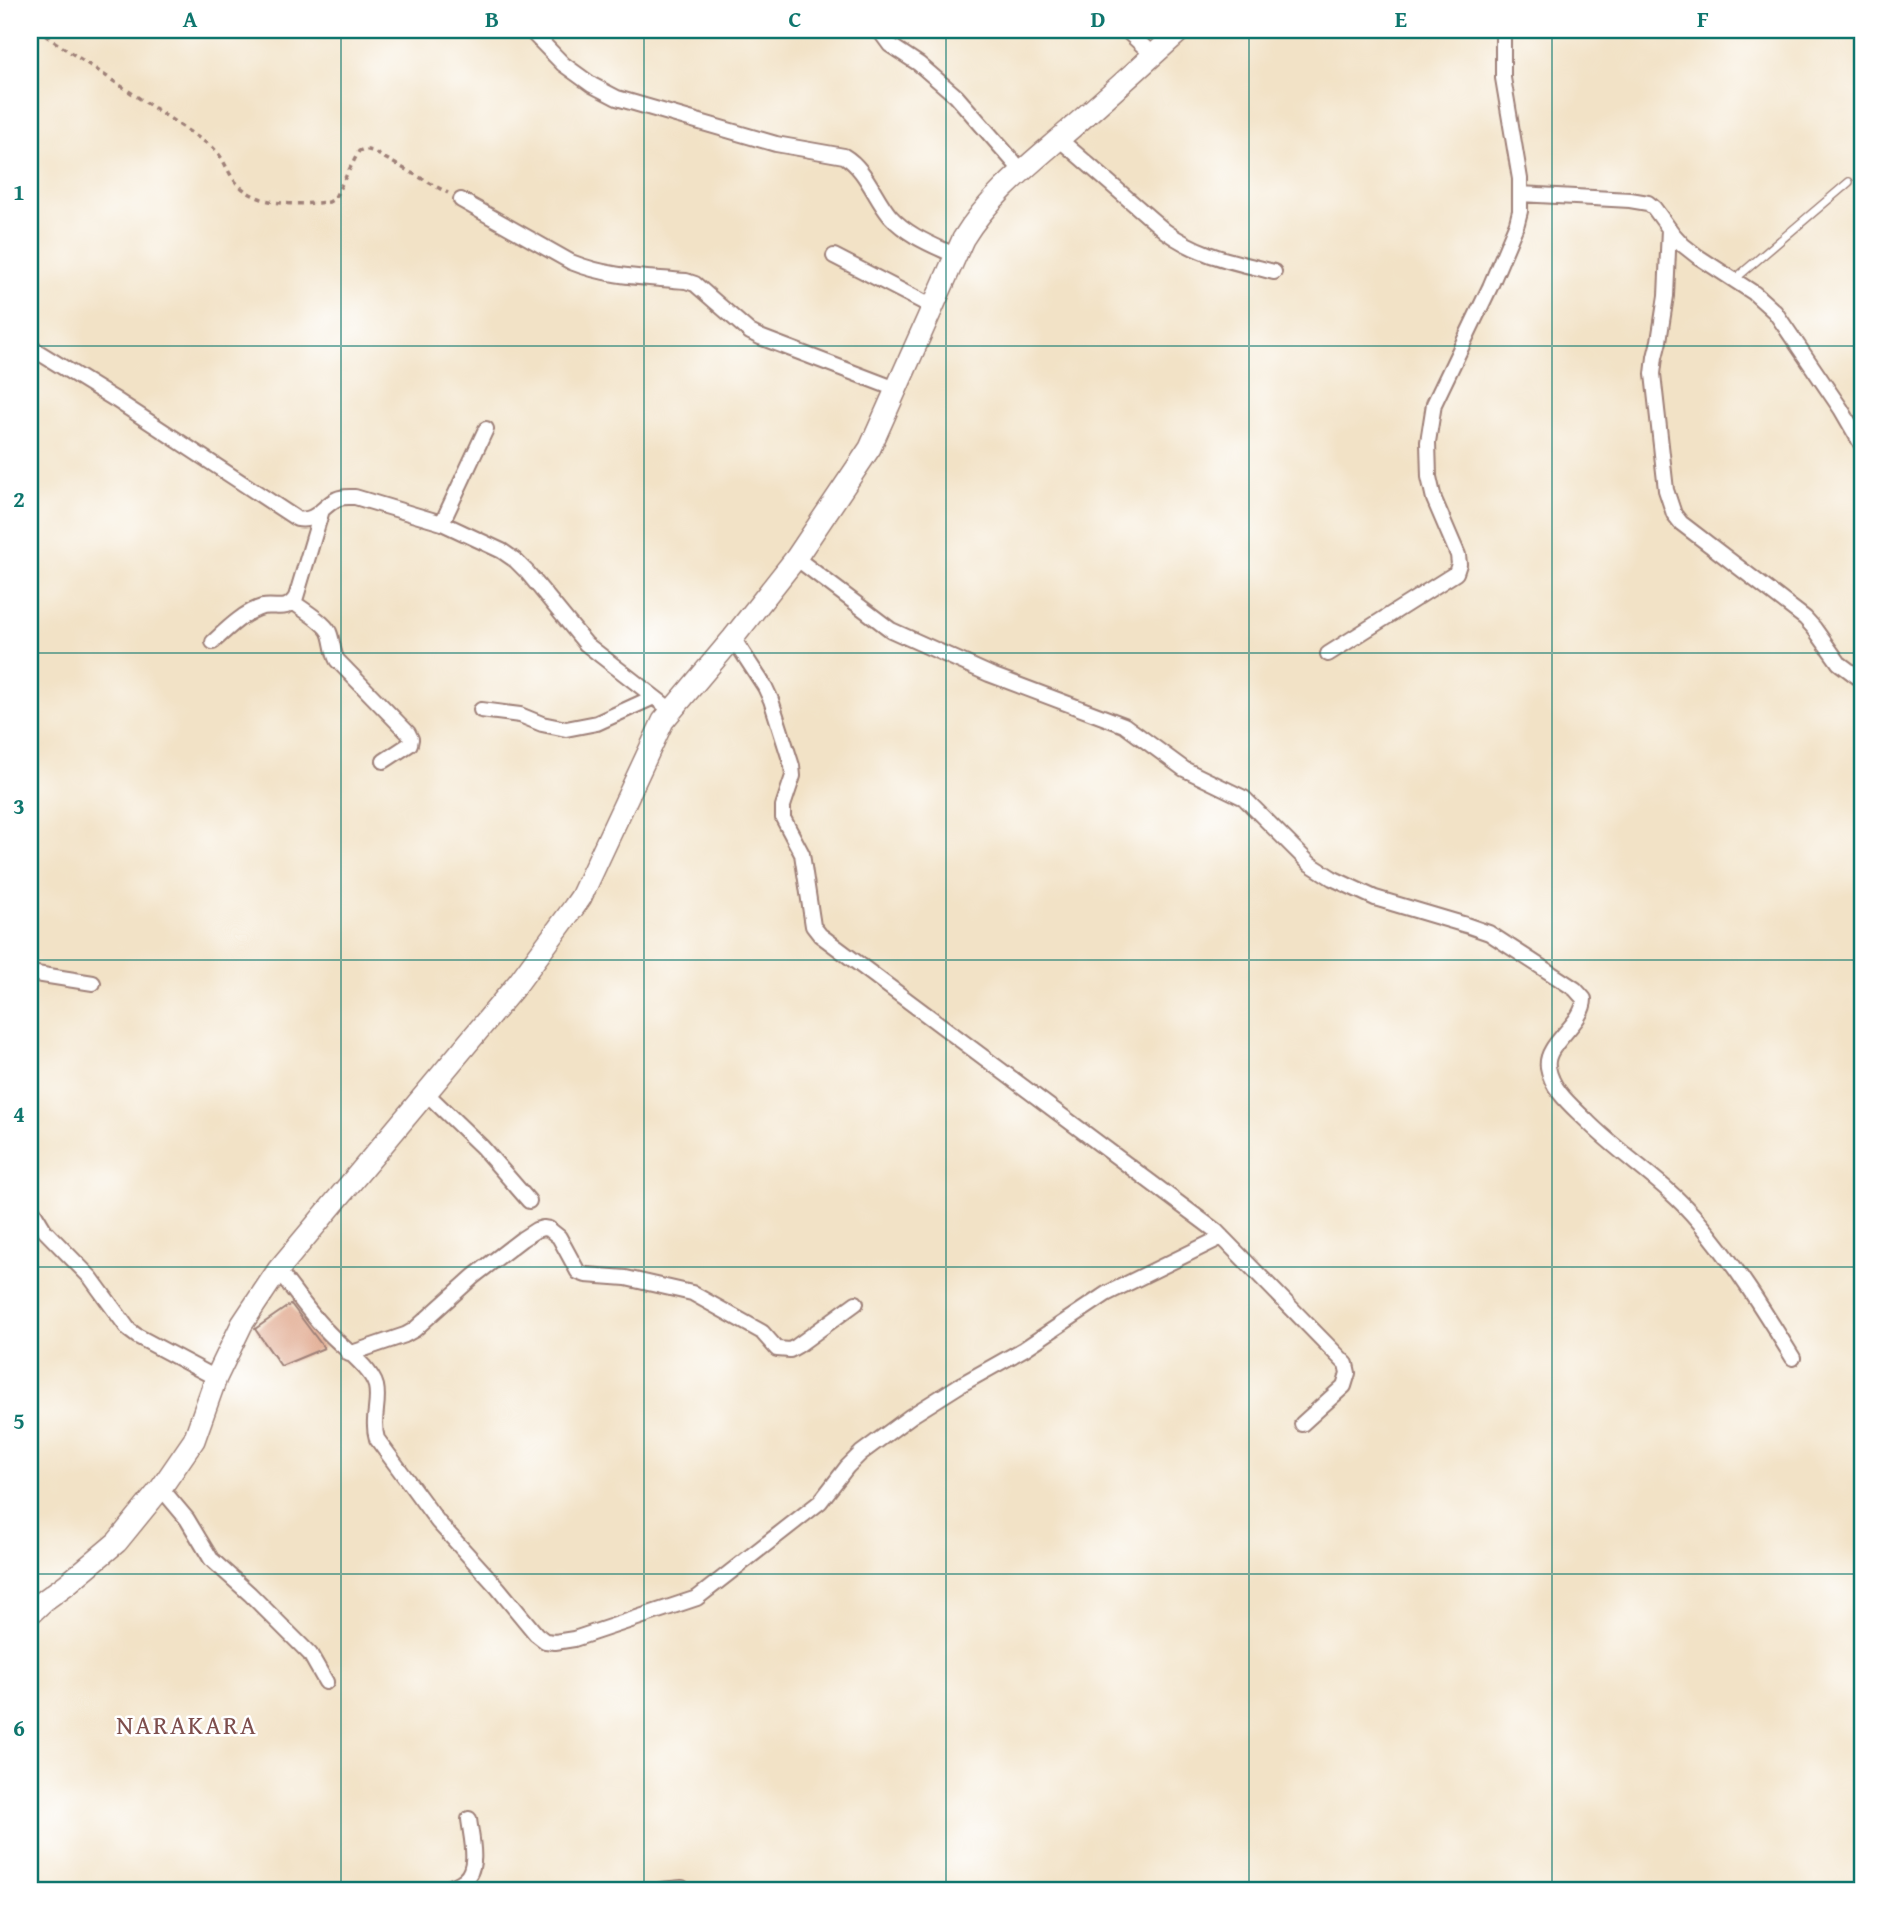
<svg xmlns="http://www.w3.org/2000/svg" width="1893" height="1920" font-family="'Gentium Book Plus',serif">
	<style>
		.building { fill: #dfa589 }
		.lines { fill: none; stroke-linecap: round; stroke-linejoin: round }
		.lane-casing { stroke: #9e8078; stroke-width: 10 }
		.street-casing { stroke: #9e8078; stroke-width: 18 }
		.secondary-casing { stroke: #9e8078; stroke-width: 24 }
		.path { stroke: #9e8078; stroke-width: 3.5; stroke-dasharray: 5 5; stroke-linecap: butt }
		.lane { stroke: #fff; stroke-width: 7 }
		.street { stroke: #fff; stroke-width: 14 }
		.secondary { stroke: #fff; stroke-width: 21 }
		.grid { fill: none; stroke: #0f766e; stroke-width: 2; stroke-opacity: 0.55 }
		.labels { text-anchor: middle; stroke-width: 5; stroke-linejoin: round; paint-order: stroke }
		.quarter-label { font-size: 26px; letter-spacing: 2px; fill: #7e4e4c; stroke: #fff }
		.neatline { fill: none; stroke: #0f766e; stroke-width: 2.5 }
		.grid-label { font-size: 23px; text-anchor: middle; font-weight: bold; fill: #0f766e }
	</style>
	<rect width="100%" height="100%" fill="#fff"/>
	<filter id="ink" filterUnits="userSpaceOnUse"><feTurbulence type="fractalNoise" baseFrequency=".0143" numOctaves="2"/><feDisplacementMap in="SourceGraphic" scale="14" xChannelSelector="R" yChannelSelector="G"/><feConvolveMatrix kernelMatrix="1 2 1 2 8 2 1 2 1" color-interpolation-filters="sRGB"/></filter>
	<filter id="wash" filterUnits="userSpaceOnUse"><feTurbulence type="fractalNoise" baseFrequency=".00686" numOctaves="4" result="noise"/><feDisplacementMap in="SourceGraphic" scale="28" xChannelSelector="R" yChannelSelector="G"/><feGaussianBlur stdDeviation="1.57" result="paint"/><feColorMatrix in="noise" values="0 0 0 0 0 0 0 0 0 0 0 0 0 0 0 0 0 1.4 0 .05"/><feComposite in="paint" operator="in"/></filter>
	<g filter="url(#wash)">
		<rect width="100%" height="100%" fill="#f2e2c6"/>
		<g id="blocks">
			<!-- building -->
			<path class="building" d="M291,1304L324,1348L281,1366L255,1329Z"/>
		</g>
	</g>
	<g filter="url(#ink)">
		<use href="#blocks" fill-opacity="0" stroke="#9e8078" stroke-width="2"/>
		<g class="lines">
			<!-- lane casing -->
			<g class="lane-casing">
				<path id="lane" d="M1735,279L1849,182"/>
			</g>
			<!-- street casing -->
			<g class="street-casing">
				<path id="street" d="M530,30L563,64L592,85L617,98L776,144L844,156C866,169 874,197 890,216C908,236 933,245 956,256
					M879,30L890,45L919,64L956,96L1021,170
					M1126,30L1153,55
					M1059,139L1165,231C1201,257 1232,261 1274,272
					M1520,194L1630,200L1648,203L1654,208L1673,234L1683,245L1697,256L1754,293L1775,312L1841,409L1863,447
					M461,200L571,262C611,278 645,277 686,281L695,284L750,332L760,337L896,389
					M1669,229L1666,296L1659,341L1655,357L1653,374L1666,490L1674,514L1681,523L1805,618L1814,628L1839,663L1863,681
					M834,256L933,307
					M30,347L116,400L297,519C316,523 322,506 337,499C343,496 349,497 355,497L442,523L502,551L515,560L527,572L586,644L671,710
					M442,523L486,429
					M796,558L891,630L989,674L1124,725L1184,769L1244,798L1310,864L1332,878L1375,898L1466,925L1489,933L1575,989L1584,999C1584,1024 1544,1044 1548,1067C1552,1091 1572,1106 1588,1122C1623,1157 1667,1183 1699,1222C1735,1264 1764,1311 1793,1358
					M293,602C302,609 324,622 329,632C333,641 332,651 337,660L408,733L411,739L410,744L384,761
					M733,638L765,687L771,700L792,766L793,776L783,806V818L802,854L813,926L820,935L1216,1231L1346,1364L1348,1373L1344,1386L1302,1424
					M213,642C226,630 244,612 262,607C277,604 286,613 296,597L322,510
					M1328,654L1456,573L1459,564L1458,555L1434,499L1429,477L1428,442L1434,404L1490,287L1517,223L1520,211V179L1503,78V30
					M481,710L520,715L542,724L566,729L597,723L654,697
					M30,973L93,983
					M426,1093L482,1147L529,1201
					M30,1206L45,1231L91,1278L129,1330L137,1336L216,1378
					M278,1270C294,1290 308,1312 326,1330C339,1345 371,1367 376,1386C380,1403 371,1420 377,1439L438,1522L498,1588L536,1634L545,1641L555,1642L574,1639L697,1598L820,1502L847,1467L861,1453L911,1416L960,1385L1024,1349L1106,1294L1222,1237
					M349,1354L405,1335L414,1330L474,1276L522,1239L536,1230L543,1228L549,1229L559,1237L578,1272L586,1275L626,1278L692,1293L762,1332L777,1349L790,1350L797,1346L856,1303
					M161,1488L187,1519L211,1559L250,1594L310,1654L326,1682
					M443,1890C450,1887 458,1885 464,1880C480,1868 471,1837 469,1819
					M661,1890L682,1888"/>
			</g>
			<!-- secondary casing -->
			<g class="secondary-casing">
				<path id="secondary" d="M30,1614L45,1600L67,1584L117,1542L161,1488L194,1440L216,1378L242,1324L278,1270L518,983L574,907L581,897L663,721L733,638L796,558L870,448L963,239C988,198 1024,169 1060,138C1101,103 1141,66 1181,30"/>
			</g>
			<!-- path -->
			<path class="path" d="M37,30L211,146C222,155 225,166 232,177C253,208 296,205 329,202L334,199L359,151L364,149L372,151L448,193
				M30,42L37,30"/>
			<!-- lane -->
			<use href="#lane" class="lane"/>
			<!-- street -->
			<use href="#street" class="street"/>
			<!-- secondary -->
			<use href="#secondary" class="secondary"/>
		</g>
	</g>
	<!-- grid -->
	<path class="grid" d="M341,30V1890M644,30V1890M946,30V1890M1249,30V1890M1552,30V1890M30,346H1863M30,653H1863M30,960H1863M30,1267H1863M30,1574H1863"/>
	<g class="labels">
		<!-- quarter labels -->
		<g class="quarter-label">
			<text x="187" y="1734">NARAKARA</text>
		</g>
	</g>
	<!-- margin -->
	<rect width="1893" height="1920" fill="none" stroke="#fff" stroke-width="77"/>
	<rect x="38" y="38" width="1816" height="1844" class="neatline"/>
	<g class="grid-label">
		<text x="190" y="27">A</text>
		<text x="492" y="27">B</text>
		<text x="795" y="27">C</text>
		<text x="1098" y="27">D</text>
		<text x="1401" y="27">E</text>
		<text x="1703" y="27">F</text>
		<text x="19" y="200">1</text>
		<text x="19" y="507">2</text>
		<text x="19" y="814">3</text>
		<text x="19" y="1122">4</text>
		<text x="19" y="1429">5</text>
		<text x="19" y="1736">6</text>
	</g>
</svg>
